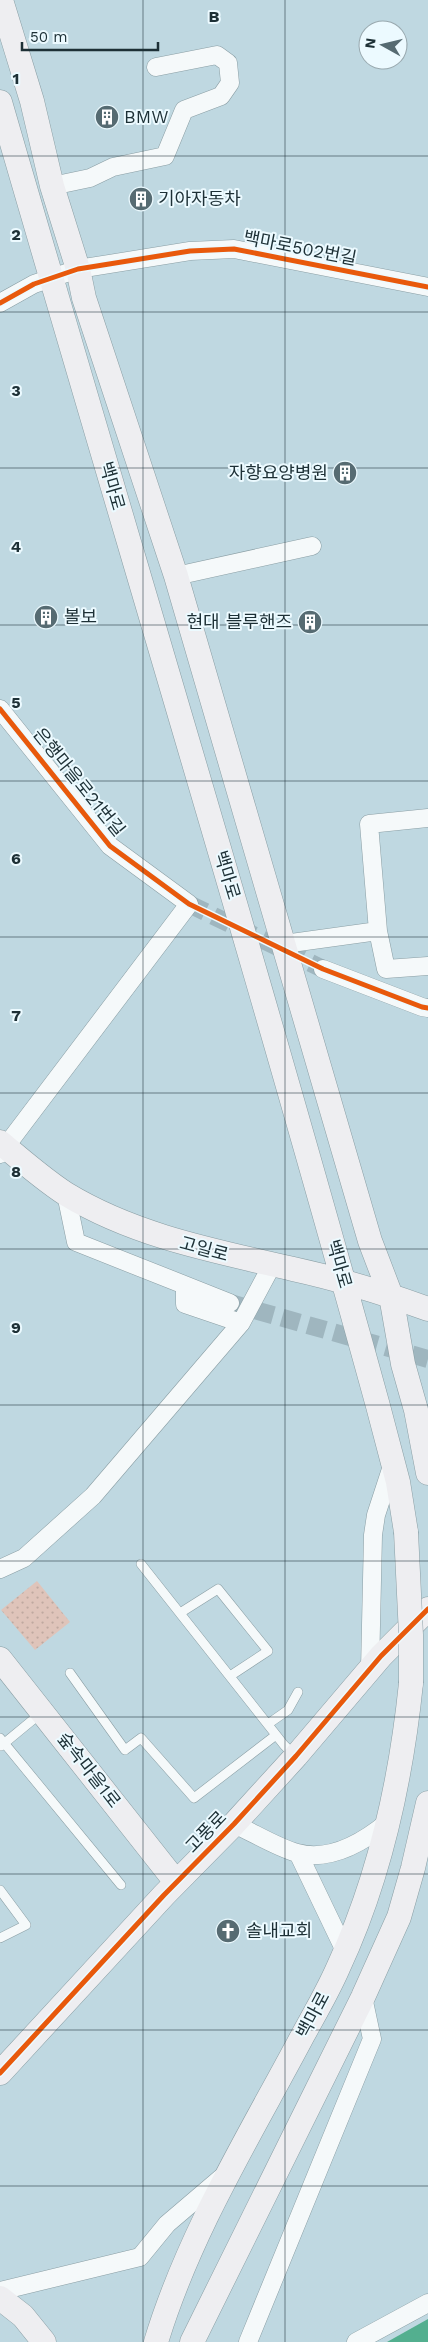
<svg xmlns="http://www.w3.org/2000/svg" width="428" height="2342" font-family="'Work Sans','Noto Sans KR',sans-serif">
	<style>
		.grass { fill: url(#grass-dots) }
		.water { fill: #53af8f }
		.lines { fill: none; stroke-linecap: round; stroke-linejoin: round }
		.street-tunnel { stroke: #9fb6bf; stroke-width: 18; stroke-dasharray: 18 9; stroke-linecap: butt }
		.lane-casing { stroke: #8a9ea4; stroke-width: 10 }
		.street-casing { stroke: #8a9ea4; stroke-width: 19 }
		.secondary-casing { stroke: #8a9ea4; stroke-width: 25 }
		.lane { stroke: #f5f9fa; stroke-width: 9 }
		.street { stroke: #f5f9fa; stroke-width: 18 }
		.secondary { stroke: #eeeef1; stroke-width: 24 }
		.secondary-bridge-casing { stroke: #8a9ea4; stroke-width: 25; stroke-linecap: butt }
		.secondary-bridge { stroke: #eeeef1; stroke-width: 24 }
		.cycleway-casing { stroke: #ecfaff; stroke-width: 8 }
		.cycleway { stroke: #e8590c; stroke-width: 5 }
		.grid { fill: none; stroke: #1d3036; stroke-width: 1; stroke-opacity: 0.55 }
		.labels { text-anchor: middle; stroke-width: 4; stroke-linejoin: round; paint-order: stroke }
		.poi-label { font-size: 18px; fill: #1d3036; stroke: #ecfaff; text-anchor: start }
		.street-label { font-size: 18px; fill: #1d3036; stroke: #ecfaff }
		.grid-label { font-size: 16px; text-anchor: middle; font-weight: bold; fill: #1d3036; stroke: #ecfaff; stroke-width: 4; stroke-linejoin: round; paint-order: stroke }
	</style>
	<defs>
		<pattern id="grass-dots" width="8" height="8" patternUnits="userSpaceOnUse" patternTransform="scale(1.25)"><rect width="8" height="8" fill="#dfc4ba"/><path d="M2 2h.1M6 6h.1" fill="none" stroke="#bfa9a0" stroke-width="1.8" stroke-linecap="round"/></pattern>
	</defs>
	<rect width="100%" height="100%" fill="#bfd8e1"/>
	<!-- grass -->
	<path class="grass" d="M37,1581L70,1622L35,1650L1,1610Z"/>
	<!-- water -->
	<path class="water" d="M428,2319V2342H387Z"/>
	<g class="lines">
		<!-- street-tunnel -->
		<path class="street-tunnel" d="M189,904L323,969
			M230,1303L428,1359"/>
		<!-- lane casing -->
		<g class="lane-casing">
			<path id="lane" d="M141,1564L284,1745L295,1756
				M180,1613L218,1589L268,1651L230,1676
				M70,1673L125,1750L141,1738L194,1798L276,1735
				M268,1724L288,1710L298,1692
				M0,1738L121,1885
				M1,1746L41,1713
				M0,1890L26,1925L0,1938"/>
		</g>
		<!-- street casing -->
		<g class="street-casing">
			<path id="street" d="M52,186L90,178L113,167L165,156L184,110L221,96L230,83L228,63L217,55L156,67
				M0,303L34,284L78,269L190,251L234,249L428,287
				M176,576L312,546
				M0,709L110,846L189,904L0,1154
				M428,818L369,824L378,931L386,969L428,966
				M284,944L378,931
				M323,969L422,1007L428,1008
				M66,1194L76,1242L230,1303
				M185,1285V1304L241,1323
				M0,1569L24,1558L93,1496L241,1323L272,1265
				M370,1670L373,1535L376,1515L393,1463
				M234,1824C254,1833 276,1847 297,1853C331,1862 365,1841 389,1821
				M298,1853L345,1951
				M0,2291L140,2257L167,2224L221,2178
				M248,2342L372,2039L363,1997
				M356,2342L428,2303"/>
		</g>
		<!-- secondary casing -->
		<g class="secondary-casing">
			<path id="secondary" d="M1,0L32,101L52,186L78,269L84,298L176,576L370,1241L391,1296L403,1364L416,1410L428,1473
				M0,102C126,537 258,970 378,1406L398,1482L406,1532
				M0,1142C21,1160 43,1179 66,1194C135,1236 215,1251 293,1269C339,1279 384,1293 428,1309
				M0,1659L176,1882
				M0,2073L164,1895L234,1824L296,1756L381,1656L428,1609
				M0,2298L23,2316L44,2342
				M156,2342C189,2233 250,2135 303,2035C315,2013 328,1991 338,1968C380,1878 401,1781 411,1683
				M192,2342L363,1997L399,1917L413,1868L428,1803"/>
		</g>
		<!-- lane -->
		<use href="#lane" class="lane"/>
		<!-- street -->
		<use href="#street" class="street"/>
		<!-- secondary -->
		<use href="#secondary" class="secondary"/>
		<!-- secondary-bridge casing -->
		<g class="secondary-bridge-casing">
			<path id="secondary-bridge" d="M406,1532L411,1635V1683"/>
		</g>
		<!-- secondary-bridge -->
		<use href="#secondary-bridge" class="secondary-bridge"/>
		<!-- cycleway casing -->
		<g class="cycleway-casing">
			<path id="cycleway" d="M0,303L34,284L78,269L190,251L234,249L428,287
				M0,709L110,846L189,904L323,969L422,1007L428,1008
				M0,2073L164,1895L234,1824L296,1756L381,1656L428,1609"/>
		</g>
		<!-- cycleway -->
		<use href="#cycleway" class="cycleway"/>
	</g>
	<!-- grid -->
	<path class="grid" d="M143,0V2342M285,0V2342M0,156H428M0,312H428M0,468H428M0,625H428M0,781H428M0,937H428M0,1093H428M0,1249H428M0,1405H428M0,1561H428M0,1717H428M0,1874H428M0,2030H428M0,2186H428"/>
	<!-- icons -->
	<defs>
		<g id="building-disc" transform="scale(1.25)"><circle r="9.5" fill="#566b72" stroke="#ecfaff"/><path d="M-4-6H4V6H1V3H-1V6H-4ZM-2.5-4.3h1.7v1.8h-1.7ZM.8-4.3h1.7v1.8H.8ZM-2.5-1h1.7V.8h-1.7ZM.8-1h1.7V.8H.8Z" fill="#fff"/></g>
		<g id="church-disc" transform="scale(1.25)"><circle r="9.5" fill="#566b72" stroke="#ecfaff"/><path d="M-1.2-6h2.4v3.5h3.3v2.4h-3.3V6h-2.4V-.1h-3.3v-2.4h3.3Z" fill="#fff"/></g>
	</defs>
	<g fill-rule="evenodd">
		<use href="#building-disc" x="107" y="117"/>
		<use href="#building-disc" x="141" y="199"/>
		<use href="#building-disc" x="345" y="473"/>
		<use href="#building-disc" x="46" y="617"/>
		<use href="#building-disc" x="310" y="622"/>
		<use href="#church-disc" x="228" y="1931"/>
	</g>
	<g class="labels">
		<!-- poi labels -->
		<g class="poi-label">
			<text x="124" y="123">BMW</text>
			<text x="158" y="205">기아자동차</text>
			<text x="328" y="479" text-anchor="end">자향요양병원</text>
			<text x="64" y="623">볼보</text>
			<text x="292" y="628" text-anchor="end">현대 블루핸즈</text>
			<text x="246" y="1937">솔내교회</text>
		</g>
		<!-- street labels -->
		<g class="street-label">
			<text transform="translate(300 248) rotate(11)" y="6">백마로502번길</text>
			<text transform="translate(112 486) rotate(74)" y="6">백마로</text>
			<text transform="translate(79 782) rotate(51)" y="6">은행마을로21번길</text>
			<text transform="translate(227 875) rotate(73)" y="6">백마로</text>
			<text transform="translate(204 1249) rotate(15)" y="6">고일로</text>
			<text transform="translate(339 1264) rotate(74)" y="6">백마로</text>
			<text transform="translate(89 1770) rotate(52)" y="6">숲속마을1로</text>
			<text transform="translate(206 1832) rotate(-46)" y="6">고풍로</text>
			<text transform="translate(313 2015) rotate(-62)" y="6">백마로</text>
		</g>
	</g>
	<g class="grid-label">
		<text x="214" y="22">B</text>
		<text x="16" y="84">1</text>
		<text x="16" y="240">2</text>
		<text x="16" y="396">3</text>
		<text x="16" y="552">4</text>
		<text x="16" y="708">5</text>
		<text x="16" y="864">6</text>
		<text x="16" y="1021">7</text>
		<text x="16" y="1177">8</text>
		<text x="16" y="1333">9</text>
	</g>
	<!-- north arrow -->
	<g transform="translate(383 45) rotate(278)"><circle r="24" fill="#ecfaff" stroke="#99a9af"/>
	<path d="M0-4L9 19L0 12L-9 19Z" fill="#566b72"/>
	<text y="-8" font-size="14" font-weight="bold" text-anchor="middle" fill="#1d3036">N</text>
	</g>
	<!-- scale -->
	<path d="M22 42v8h136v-8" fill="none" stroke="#1d3036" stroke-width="2.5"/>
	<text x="30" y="42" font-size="15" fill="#1d3036" stroke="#ecfaff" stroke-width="4" paint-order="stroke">50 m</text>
</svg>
